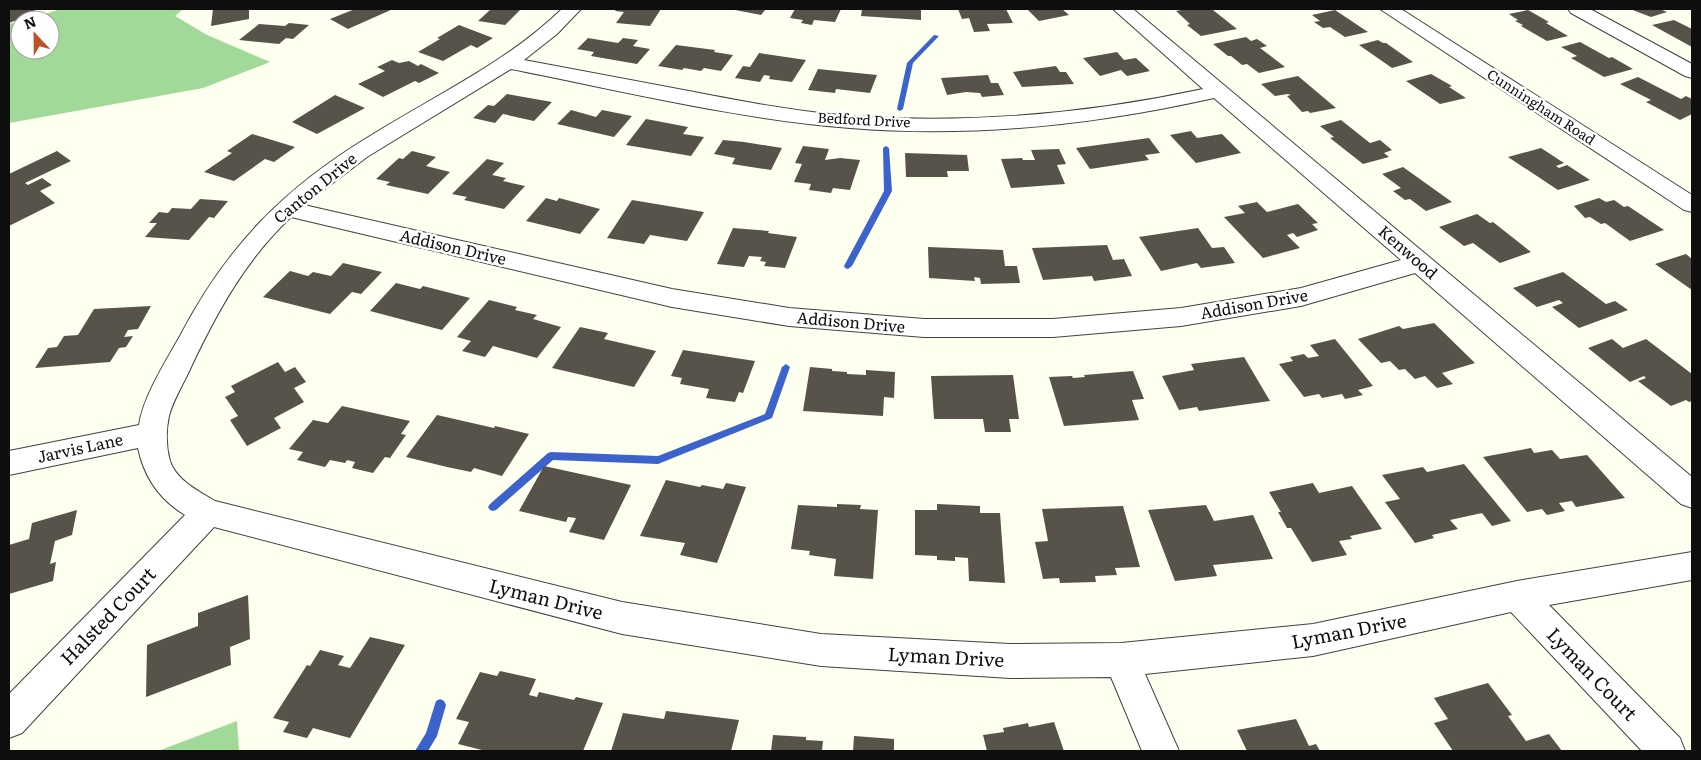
<svg xmlns="http://www.w3.org/2000/svg" width="1701" height="760" font-family="Literata,serif">
	<style>
		.forest { fill: #a0d998 }
		.lines { fill: none; stroke-linecap: round; stroke-linejoin: round }
		.stream { fill: #3c62cc; fill-rule: evenodd }
		.building { fill: #57534a }
		.minor-casing { stroke: #414141; stroke-width: 2 }
		.minor { fill: #fff; fill-rule: evenodd }
		.labels { text-anchor: middle; stroke-width: 5; stroke-linejoin: round; paint-order: stroke }
		.far-street-label { font-size: 14px; fill: #0e0e0e; stroke: #fff }
		.street-label { font-size: 16px; fill: #0e0e0e; stroke: #fff }
		.near-street-label { font-size: 19px; fill: #0e0e0e; stroke: #fff }
	</style>
	<rect width="100%" height="100%" fill="#fdffef"/>
	<!-- forest -->
	<path class="forest" d="M61,9H183L175,16L207,35L270,62L203,88L9,123V24L20,21V50H50V20H25Z
		M237,721L239,751H158Z"/>
	<g class="lines">
		<!-- stream -->
		<path class="stream" d="M934,35L939,36L913,63L903,109L900,111L898,110L897,109L907,63Z
			M886,146L889,148L892,191L852,266L848,269L845,268L844,266L884,191L883,148Z
			M786,364L790,367L772,418L658,464L553,460L496,510L493,511L490,510L488,507L490,504L548,453L551,452L658,456L765,414L782,367Z
			M440,699L444,701L446,705L437,736L428,751H415L426,733L436,701Z"/>
	</g>
	<!-- building -->
	<path class="building" d="M9,9H34L36,13L9,23Z
		M213,9H249V19L211,26Z
		M355,9H393L348,29L330,19Z
		M491,9H527L520,10L505,25L478,21Z
		M616,9H661L650,26L616,23L624,12L615,11Z
		M730,9H766L761,15Z
		M795,9H841L835,22L814,20L812,25L801,23L803,20L790,18Z
		M862,9H921V20L861,16Z
		M958,9H1006L1013,23L987,24L990,31L974,32L969,18L962,19Z
		M1027,9H1062L1069,15L1039,21Z
		M1186,9L1213,10L1237,29L1201,36L1187,25L1190,24L1176,11Z
		M1630,9H1660L1667,12L1651,17Z
		M1335,10L1368,32L1345,37L1330,27L1323,28L1314,22L1320,21L1312,15Z
		M1528,10L1549,22L1546,23L1568,36L1547,41L1521,26L1523,25L1515,21L1518,20L1509,14Z
		M1674,20L1692,29V47L1652,25Z
		M289,23L309,25L293,39L286,38L279,44L239,40L259,24L285,26Z
		M459,25L493,38L477,48L471,45L443,61L418,52L440,39L437,38Z
		M1246,37L1251,41L1257,39L1267,46L1260,48L1285,67L1259,73L1247,64L1242,65L1231,56H1228L1213,44Z
		M588,38L618,43L623,38L638,40L633,46L650,49L637,64L591,56L594,52L577,49Z
		M1378,40L1383,43H1386L1413,62L1392,68L1359,45Z
		M1580,42L1609,58L1612,57L1633,69L1604,77L1571,58L1577,56L1561,47Z
		M676,45L715,50L714,52L733,55L721,71L704,68L701,71L684,68L682,70L658,66Z
		M1117,52L1124,60L1136,58L1150,71L1127,76L1121,70L1100,76L1083,58Z
		M759,53L806,60L792,82L769,79L770,76L764,75L760,82L735,78L743,66L750,67Z
		M392,60L399,63L409,61L418,66L421,64L439,73L419,83L415,81L383,97L358,84L385,71L377,67Z
		M1056,66L1060,72H1066L1074,84L1022,87L1013,72Z
		M818,69L877,75L870,93L836,89L835,93L808,90Z
		M1431,74L1452,86L1449,87L1466,98L1440,104L1406,81Z
		M988,75L991,83H998L1004,95L982,97L980,93L966,92L947,95L941,78Z
		M1298,76L1336,108L1310,113L1308,111L1302,112L1287,96L1291,95L1288,94L1275,96L1261,84Z
		M1638,77L1681,99L1686,96L1692,99V114L1680,120L1646,102L1651,100L1620,84Z
		M507,94L552,102L534,121L503,114L495,123L473,118L488,105L494,106Z
		M335,95L365,108L317,134L292,122Z
		M571,110L596,117L602,110L632,116L614,137L557,124Z
		M646,119L688,127L683,134L704,137L691,156L626,145Z
		M1341,120L1370,143L1380,140L1392,150L1384,153L1389,157L1363,164L1330,138L1334,137L1320,126Z
		M1191,131L1197,138L1222,134L1241,153L1196,163L1170,135Z
		M252,134L295,147L274,162L265,159L234,181L204,172L232,153L227,151Z
		M1149,138L1160,153L1145,155L1149,160L1090,169L1076,148Z
		M723,140L744,142L782,148L771,170L732,164L735,158L714,154Z
		M803,146L829,149L825,160L840,158L860,160L850,190L833,188L831,193L809,190L811,184L794,182L802,164L795,163Z
		M1541,148L1564,163L1556,166L1559,168L1567,165L1590,180L1558,190L1508,157Z
		M1059,149L1066,164L1057,165L1065,184L1011,188L1001,159L1022,158L1023,160H1035L1031,150Z
		M57,151L71,161L25,183L28,185L42,178L52,185L40,191L55,203L9,226V174Z
		M412,151L436,157L426,166L450,172L428,194L386,185L390,182L376,179L399,158L403,159Z
		M905,153L967,155L969,171H947L948,177H906Z
		M487,159L504,163L492,175L506,178L503,181L525,186L504,209L464,200L467,197L452,194Z
		M1403,167L1452,202L1426,211L1410,199L1405,200L1393,191L1401,188L1382,174Z
		M546,198L557,201L559,198L600,209L580,234L526,221Z
		M1599,198L1606,202L1614,200L1624,207L1628,206L1664,230L1630,241L1605,223L1601,224L1590,217L1585,218L1574,206Z
		M200,199L228,201L214,218L209,217L189,240L145,237L157,223H149L159,212L168,213L172,208L191,209Z
		M632,200L704,212L687,241L650,235L644,244L607,238Z
		M1257,202L1267,212L1298,204L1318,223L1312,224L1318,230L1297,237L1293,233L1287,235L1300,248L1263,258L1224,217L1245,213L1238,206Z
		M1477,214L1490,223L1493,222L1531,252L1500,263L1473,243L1464,246L1439,227Z
		M733,228L769,231L768,233L797,237L785,268L764,266L766,262L760,261L762,257L749,256L744,267L717,264Z
		M1198,228L1212,248L1224,247L1235,263L1201,268L1197,263L1161,271L1139,237Z
		M1107,245L1113,260L1124,259L1132,276L1094,281L1092,276L1043,280L1032,248Z
		M928,247L1003,250L1005,266H1017L1020,283L981,284L980,278L974,277L975,281L929,278Z
		M1686,254L1692,259V290L1655,264Z
		M343,263L382,272L361,294L352,292L330,314L263,297L290,271L308,276L313,272L331,276Z
		M1563,272L1606,304L1615,301L1628,310L1579,328L1552,307L1563,303L1559,300L1537,307L1513,288Z
		M396,283L420,289L423,286L470,298L442,330L370,311Z
		M489,300L517,307L515,310L537,315L533,319L561,327L537,358L493,346L485,357L462,351L471,341L457,337Z
		M151,306L138,329L128,330L124,337L133,336L126,347L119,348L110,362L35,368L48,348L57,347L64,336L78,335L94,309Z
		M1434,323L1475,363L1442,373L1453,384L1437,388L1425,376L1415,379L1405,369L1399,370L1390,361L1381,363L1358,339L1399,326L1403,329Z
		M580,327L608,333L604,339L656,351L634,387L552,368Z
		M1335,339L1373,386L1358,390L1363,395L1345,399L1342,394L1322,398L1319,394L1304,397L1279,364L1293,361L1290,357L1304,354L1308,358L1319,356L1310,345Z
		M1612,339L1623,348L1646,339L1692,374V401L1689,402L1686,400L1671,406L1638,381L1646,378L1644,376L1630,382L1588,348Z
		M683,350L755,361L743,393L739,392L735,402L706,398L709,389L680,384L682,378L671,376Z
		M1244,357L1270,401L1199,411L1197,407L1179,410L1162,376L1194,370L1191,364Z
		M278,362L285,372L295,367L306,382L294,388L304,402L274,418L281,428L247,446L230,420L238,416L225,397L235,392L231,386Z
		M810,367L832,369V371L847,372V374L866,375V370L895,372L894,398L884,397L883,416L803,411Z
		M1133,371L1144,399L1132,400L1139,420L1064,426L1049,377L1072,376L1073,378L1085,377L1084,375Z
		M1013,375L1019,419H1009L1011,432H985L983,419H934L931,376Z
		M342,406L410,421L401,434L406,435L390,458L385,457L373,473L352,468L355,462L347,460L345,463L330,460L325,467L297,460L303,452L289,449L313,420L328,423Z
		M437,415L494,428L495,426L529,434L502,476L474,468L471,472L447,467L406,457Z
		M1531,448L1534,453L1552,450L1560,459L1587,455L1625,498L1576,507L1572,501L1559,503L1565,511L1547,515L1542,509L1527,512L1483,457Z
		M1464,464L1511,521L1492,526L1482,513L1450,520L1458,529L1432,535L1434,538L1415,543L1385,502L1400,499L1382,475L1423,467L1427,472Z
		M544,466L631,485L604,540L569,532L576,518L568,517L566,522L519,511Z
		M666,480L700,487L702,485L723,489L726,483L746,487L717,563L680,555L685,543L640,536Z
		M1313,483L1319,493L1352,486L1382,529L1350,536L1352,539L1339,541L1347,555L1312,562L1291,528H1287L1278,512H1281L1269,492Z
		M837,504L861,505L860,509L878,510L873,579L834,576L836,559L809,555L810,551L791,549L798,505L837,507Z
		M937,504L980,506V513H1000L1005,583L969,581L968,558L955,557V561L937,560V556L915,555V510H937Z
		M1206,505L1214,521L1253,515L1273,559L1213,565L1217,576L1175,581L1148,510Z
		M1123,506L1140,567L1115,568L1117,575L1095,576L1096,582L1060,583L1059,578L1043,579L1035,542L1048,541L1042,509Z
		M77,510L72,535L55,541L50,564L56,562L53,581L9,594V545L29,539L32,523Z
		M248,595L250,639L230,647L231,665L146,697L147,645L198,626V613Z
		M370,637L405,645L350,738L313,728L307,738L283,732L289,722L273,718L307,665L310,666L320,650L344,656L338,665L350,668Z
		M500,671L536,679L529,695L537,697L539,692L574,700L576,697L603,703L583,751H486L458,744L469,722L456,719L480,672L497,676Z
		M1488,683L1512,715L1508,716L1526,741L1549,734L1562,751H1453L1434,723L1448,719L1434,698Z
		M666,711L739,720L731,751H611L623,713L664,719Z
		M1296,719L1309,746L1316,744L1320,751H1247L1237,730Z
		M1054,722L1064,751H987L983,735L1004,732L1003,728L1028,723L1029,727Z
		M773,735L806,737V740L823,741L822,751H771Z
		M854,736L894,739V751H853Z"/>
	<g class="lines">
		<!-- minor casing -->
		<g class="minor-casing">
			<path id="minor" d="M562,9H581L557,34L524,60C581,71 638,81 694,92C746,102 798,112 851,116C969,124 1087,114 1203,89L1113,9H1133L1692,477V508L1681,504L1415,273L1301,306L1181,326L1053,337H924L789,326L672,307L291,217C246,259 217,312 191,367C184,383 173,400 169,416C166,430 166,447 170,461C176,480 200,492 215,501L622,602L821,634L1010,644L1121,643L1313,624L1517,581L1692,552V580L1549,605L1680,738L1685,751H1642L1511,612L1313,656L1145,674L1179,751H1142L1111,677L1010,678L821,666L622,634L214,527L22,733L9,738V694L185,515C160,500 144,477 138,448L9,475V451L139,425C143,397 166,361 180,336C227,246 284,188 370,136C436,95 506,63 562,9ZM511,69C623,91 736,119 850,128C973,138 1094,125 1214,98L1401,260L1301,288L1181,308L1053,319H924L789,308L672,289L304,205L367,157Z
				M1380,9H1401L1692,195V212L1684,210Z
				M1568,9H1590L1692,64V78L1685,76L1571,13Z"/>
		</g>
		<!-- minor -->
		<use href="#minor" class="minor"/>
	</g>
	<g class="labels">
		<!-- far-street labels -->
		<g class="far-street-label">
			<text transform="translate(1541 107) rotate(33)" y="5">Cunningham Road</text>
			<text transform="translate(864 120) rotate(3)" y="5">Bedford Drive</text>
		</g>
		<!-- street labels -->
		<g class="street-label">
			<text transform="translate(315 188) rotate(-39)" y="6">Canton Drive</text>
			<text transform="translate(453 247) rotate(13)" y="6">Addison Drive</text>
			<text transform="translate(1408 252) rotate(41)" y="6">Kenwood</text>
			<text transform="translate(1254 304) rotate(-10)" y="6">Addison Drive</text>
			<text transform="translate(851 322) rotate(5)" y="6">Addison Drive</text>
			<text transform="translate(80 448) rotate(-12)" y="6">Jarvis Lane</text>
		</g>
		<!-- near-street labels -->
		<g class="near-street-label">
			<text transform="translate(546 599) rotate(14)" y="7">Lyman Drive</text>
			<text transform="translate(108 616) rotate(-46)" y="7">Halsted Court</text>
			<text transform="translate(1349 631) rotate(-11)" y="7">Lyman Drive</text>
			<text transform="translate(946 657) rotate(3)" y="7">Lyman Drive</text>
			<text transform="translate(1592 674) rotate(46)" y="7">Lyman Court</text>
		</g>
	</g>
	<!-- border -->
	<rect width="1701" height="760" fill="none" stroke="#0e0e0e" stroke-width="20"/>
	<!-- north arrow -->
	<g transform="translate(35 35) rotate(338)"><circle r="24" fill="#ffffff" stroke="#9f9f9f"/>
	<path d="M0-4L9 19L0 12L-9 19Z" fill="#bd5227"/>
	<text y="-8" font-size="14" font-weight="bold" text-anchor="middle" fill="#0e0e0e">N</text>
	</g>
</svg>
